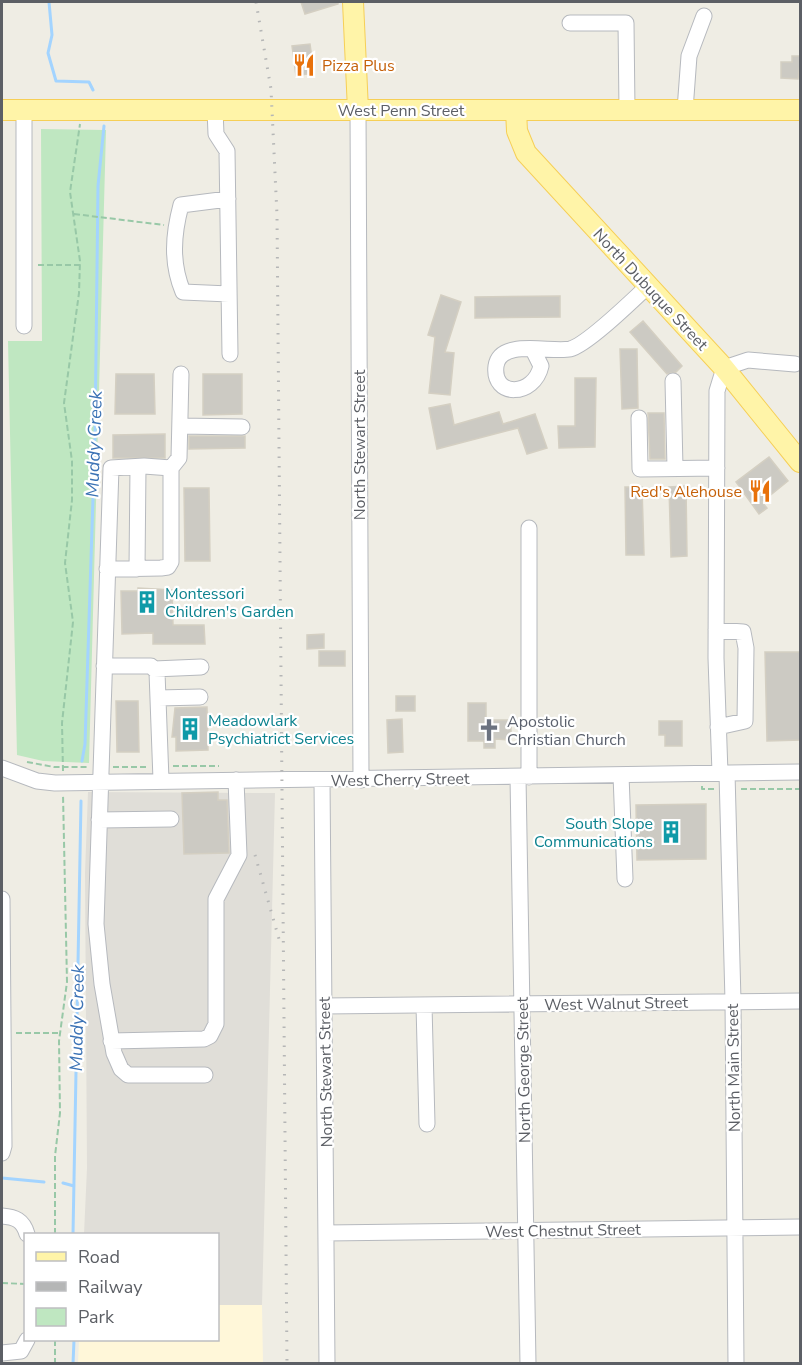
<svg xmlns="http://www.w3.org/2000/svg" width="802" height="1365" font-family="'Nunito Sans',sans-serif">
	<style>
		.commercial { fill: #fff7d9 }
		.industrial { fill: #e0ded8 }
		.green { fill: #bfe7c1 }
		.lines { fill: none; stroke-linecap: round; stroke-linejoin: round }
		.stream { stroke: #a3d4ff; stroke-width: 3 }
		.building { fill: #cccac3; stroke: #d4cfc2; stroke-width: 1.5 }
		.minor-casing { stroke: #b6b9be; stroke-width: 17 }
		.major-casing { stroke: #f6cf56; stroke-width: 22 }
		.path { stroke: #98c8a7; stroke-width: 2; stroke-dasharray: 6 3; stroke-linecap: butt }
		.minor { stroke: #fff; stroke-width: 15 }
		.major { stroke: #fff4a8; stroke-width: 20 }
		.rail { stroke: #b5b6b6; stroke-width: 3; stroke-dasharray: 1.5 8; stroke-linecap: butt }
		.labels { text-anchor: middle; stroke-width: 4.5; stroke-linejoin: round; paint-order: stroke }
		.food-label { font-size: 16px; fill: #c56008; stroke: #fff; text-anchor: start }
		.street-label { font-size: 16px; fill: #5c5f65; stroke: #fff }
		.culture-label { font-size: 16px; fill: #0d838f; stroke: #fff; text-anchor: start }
		.worship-label { font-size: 16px; fill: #5b616d; stroke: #fff; text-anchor: start }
		.water-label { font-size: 18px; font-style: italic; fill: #3c73b5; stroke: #fff }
	</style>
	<rect width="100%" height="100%" fill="#efede4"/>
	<!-- commercial -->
	<path class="commercial" d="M218,1305H262L263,1363H78L79,1340H218Z"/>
	<!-- industrial -->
	<path class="industrial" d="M88,792L275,793L262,1305H218V1234H84L87,1168L85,873Z"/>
	<!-- green -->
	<path class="green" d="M41,129L106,130L89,763L43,761L17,755L8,341H42Z"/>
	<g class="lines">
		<!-- stream -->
		<path class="stream" d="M49,2L52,35L48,53L56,81L89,82L93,90
			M82,761L85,744L95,436L98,186L104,126
			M2,1178L44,1182
			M63,1183L74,1186
			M73,1234L81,801
			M73,1364L74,1340"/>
	</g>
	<!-- building -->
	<path class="building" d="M301,2H338V4L305,14Z
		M310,44L314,73L296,76L292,46Z
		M792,56H801L798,79L781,78V62H792Z
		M441,295L461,302L445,352L454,353L450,395L429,393L435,337L428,335Z
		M560,296V317L475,318V297Z
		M643,321L682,366L676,372L667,374L630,332Z
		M620,349H637L638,408L622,409Z
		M116,374H154L155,414H115Z
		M203,374H242V414L203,415Z
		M575,378H596L595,447L559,448L558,426H575Z
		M450,404L454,425L499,412L503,424L535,414L547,448L527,454L518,428L437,449L429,408Z
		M648,413H664L665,459H650Z
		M165,434V458H113V435Z
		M189,436H245V448L189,449Z
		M769,457L788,481L762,502L767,508L759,514L736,482Z
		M686,486L687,556L671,557L669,487Z
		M625,487H642L644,555H626Z
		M184,488H209L210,561H185Z
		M138,588L172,590L173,625H204L205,644H153V633L122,634L121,591H138Z
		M324,634V648L307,649V635Z
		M319,651H345V666H319Z
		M765,652H801V740L767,741Z
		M396,696H415V711H396Z
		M116,701H138L139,752H117Z
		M468,703H486V720H511V740L495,739V748H484V741H468Z
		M207,707L208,750L176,751V737H172L175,708Z
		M402,719L403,752L388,753L387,720Z
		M659,721H682V746H665V735H659Z
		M218,792V800H227L229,853L184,854L182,793Z
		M706,804V859L637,860L636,805Z"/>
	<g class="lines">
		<!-- minor casing -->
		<g class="minor-casing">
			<path id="minor" d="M570,23H626L627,110
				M215,110L216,134L227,151L230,354
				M358,110L361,780
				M685,110L689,56L704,16
				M228,199L181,205C173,235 171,263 183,292L229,294
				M24,326V109
				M533,350L541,366C534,397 492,398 496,366C500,338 551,353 570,349C587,345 634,299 649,285
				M181,374L179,458L171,468L144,466L111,468L96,924L102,984L114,1053L121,1069L128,1075H205
				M673,381L675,468
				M639,418L640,469L717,468
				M180,426L242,427
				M529,528V777
				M107,569L161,568L168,567L171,562V468
				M137,569L138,467
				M716,630L743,632L746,648L745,721L718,727
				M104,666H151L157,672L161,780
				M154,669L201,667
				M158,698L200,697
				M2,768L37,781L55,783L800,772
				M720,773L716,658L717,391L724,368L748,360L795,364
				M727,773L733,1001L736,1364
				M621,775L625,879
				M518,777L528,1364
				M322,780L327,1364
				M99,820L171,819
				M2,899L4,1146L2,1153
				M424,1005L427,1124
				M324,1006L800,1001
				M111,1041L204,1039L210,1036L216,1024V899L239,855L236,780
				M2,1216C15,1217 23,1220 27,1234
				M326,1233L800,1227
				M2,1353L21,1351L27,1340"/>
		</g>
		<!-- major casing -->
		<g class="major-casing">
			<path id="major" d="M353,2L358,110
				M2,110H800
				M516,110L517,131L526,153L724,368L800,462"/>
		</g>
		<!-- path -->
		<path class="path" d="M74,214L164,225
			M38,265H80
			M27,762L54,767H89
			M173,766H219
			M113,767H149
			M63,771L62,723L73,622L65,563L72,500V461L64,403L79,293L80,261L70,192L80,124
			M702,786V789H714
			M741,789H800
			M16,1033H60
			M55,1234V1156L60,1113L59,1041L67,982L63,794
			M2,1283L26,1284
			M55,1364V1340"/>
		<!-- minor -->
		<use href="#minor" class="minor"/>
		<!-- major -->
		<use href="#major" class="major"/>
		<!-- rail -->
		<path class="rail" d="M256,2L271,89L277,215L287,1364
			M255,855L279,939"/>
	</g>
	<!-- icons -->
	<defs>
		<g id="restaurant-bare" transform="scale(1.8)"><path d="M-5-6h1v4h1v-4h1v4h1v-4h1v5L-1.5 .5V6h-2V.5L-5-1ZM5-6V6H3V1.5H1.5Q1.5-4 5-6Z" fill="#e8710a" stroke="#fff" stroke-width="2.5" paint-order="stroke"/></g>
		<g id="building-bare" transform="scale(1.8)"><path d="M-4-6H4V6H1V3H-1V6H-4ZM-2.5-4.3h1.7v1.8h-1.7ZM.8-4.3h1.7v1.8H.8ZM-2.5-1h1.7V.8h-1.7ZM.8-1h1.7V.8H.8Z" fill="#0f9aa8" stroke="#fff" stroke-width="2.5" paint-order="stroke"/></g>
		<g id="church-bare" transform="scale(1.8)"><path d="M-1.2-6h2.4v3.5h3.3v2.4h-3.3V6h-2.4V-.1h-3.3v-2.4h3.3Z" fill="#6b7280" stroke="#fff" stroke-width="2.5" paint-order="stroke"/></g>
	</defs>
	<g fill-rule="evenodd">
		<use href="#restaurant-bare" x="304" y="65"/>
		<use href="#restaurant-bare" x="760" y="491"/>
		<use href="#building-bare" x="147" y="602"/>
		<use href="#building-bare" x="190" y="729"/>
		<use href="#church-bare" x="489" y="730"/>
		<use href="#building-bare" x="671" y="832"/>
	</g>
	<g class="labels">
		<!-- food labels -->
		<g class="food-label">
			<text x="322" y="71">Pizza Plus</text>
			<text x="742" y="497" text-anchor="end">Red's Alehouse</text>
		</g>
		<!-- street labels -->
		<g class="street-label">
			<text x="401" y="116">West Penn Street</text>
			<text transform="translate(651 289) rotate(47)" y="6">North Dubuque Street</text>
			<text transform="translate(359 445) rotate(-90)" y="6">North Stewart Street</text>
			<text transform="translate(400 779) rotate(-1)" y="6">West Cherry Street</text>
			<text transform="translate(616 1003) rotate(-1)" y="6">West Walnut Street</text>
			<text transform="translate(733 1068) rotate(-91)" y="6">North Main Street</text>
			<text transform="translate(523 1070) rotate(-91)" y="6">North George Street</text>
			<text transform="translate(325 1072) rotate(-91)" y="6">North Stewart Street</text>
			<text transform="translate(563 1230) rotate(-1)" y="6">West Chestnut Street</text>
		</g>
		<!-- culture labels -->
		<g class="culture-label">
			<text x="165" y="599">Montessori<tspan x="165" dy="18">Children's Garden</tspan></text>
			<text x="208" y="726">Meadowlark<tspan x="208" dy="18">Psychiatrict Services</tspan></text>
			<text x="653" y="829" text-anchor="end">South Slope<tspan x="653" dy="18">Communications</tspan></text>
		</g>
		<!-- worship labels -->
		<g class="worship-label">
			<text x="507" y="727">Apostolic<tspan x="507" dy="18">Christian Church</tspan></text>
		</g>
		<!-- water labels -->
		<g class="water-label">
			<text transform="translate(94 444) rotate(-88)" y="6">Muddy Creek</text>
			<text transform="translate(77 1018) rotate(-89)" y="6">Muddy Creek</text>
		</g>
	</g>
	<!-- border -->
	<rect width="802" height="1365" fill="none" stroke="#5c5f65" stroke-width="6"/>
	<!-- legend -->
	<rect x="24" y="1233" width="195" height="108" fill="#ffffff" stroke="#bebfc1" stroke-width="1.5"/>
	<rect x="36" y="1252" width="30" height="9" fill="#fff4a8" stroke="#bebfc1" stroke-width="1.5"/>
	<text x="78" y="1263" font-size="18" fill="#5c5f65">Road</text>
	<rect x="36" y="1282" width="30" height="9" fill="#b5b6b6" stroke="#bebfc1" stroke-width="1.5"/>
	<text x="78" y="1293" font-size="18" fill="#5c5f65">Railway</text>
	<rect x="36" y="1308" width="30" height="18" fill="#bfe7c1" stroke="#bebfc1" stroke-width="1.5"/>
	<text x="78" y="1323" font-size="18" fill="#5c5f65">Park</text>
</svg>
